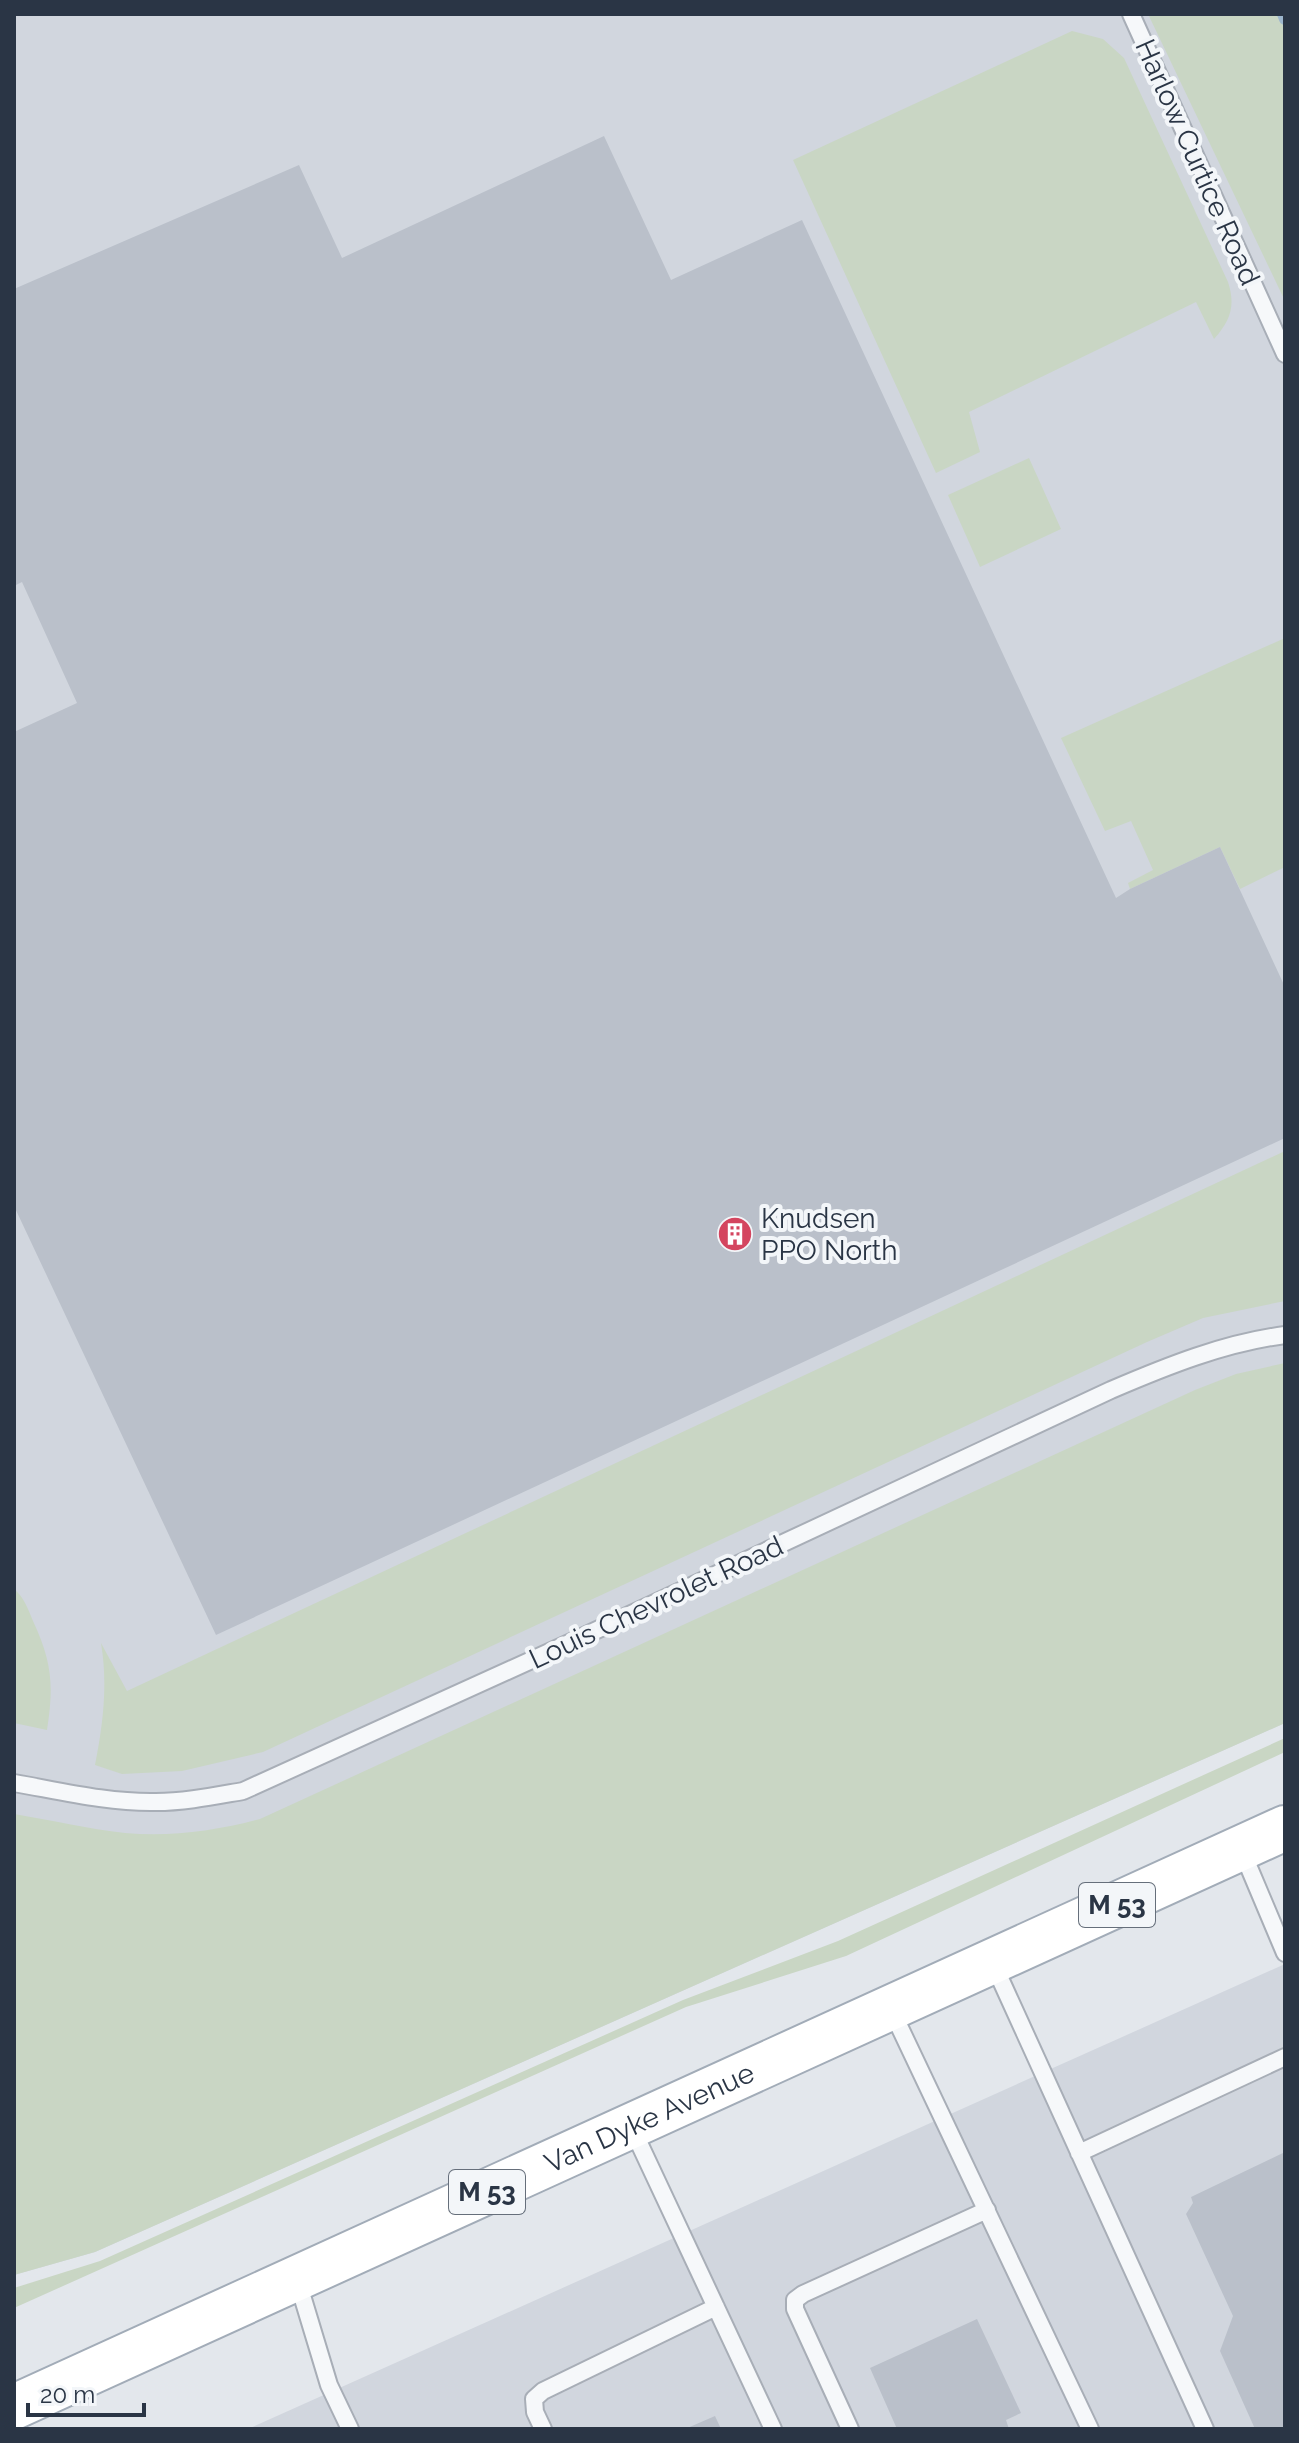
<svg xmlns="http://www.w3.org/2000/svg" width="1299" height="2443" font-family="Raleway,sans-serif">
	<style>
		.built { fill: #d1d6de }
		.green { fill: #c9d6c4 }
		.lines { fill: none; stroke-linecap: round; stroke-linejoin: round }
		.stream { stroke: #9db6cd; stroke-width: 12 }
		.building { fill: #bac0ca }
		.service-casing { stroke: #a8aeb7; stroke-width: 20 }
		.primary-casing { stroke: #a2acb8; stroke-width: 48 }
		.service { stroke: #f6f8fa; stroke-width: 16 }
		.primary { stroke: #fff; stroke-width: 44 }
		.labels { text-anchor: middle; stroke-width: 8; stroke-linejoin: round; paint-order: stroke }
		.shield { fill: #f3f6f9; stroke: #666f7b; stroke-width: 2 }
		.shield-label { font-size: 26px; font-weight: bold; fill: #2a3545 }
		.street-label { font-size: 28px; fill: #2a3545; stroke: #f3f6f9 }
		.poi-label { font-size: 28px; fill: #2a3545; stroke: #f3f6f9; text-anchor: start }
	</style>
	<rect width="100%" height="100%" fill="#e3e7ec"/>
	<!-- built -->
	<path class="built" d="M14,14H1285V1723L95,2252L14,2275Z
		M1285,1964V2429H248Z"/>
	<!-- green -->
	<path class="green" d="M1148,14H1285V301Z
		M1072,31L1103,39L1124,58L1228,282C1236,306 1230,321 1214,339L1196,302L969,412L980,452L936,473L793,160Z
		M1029,458L1061,529L980,567L948,495Z
		M1285,638V867L1240,889L1220,847L1130,889L1128,883L1153,870L1131,821L1105,831L1061,738Z
		M1285,1151V1301L1203,1318L1147,1342L263,1752L182,1771L122,1774L95,1765C103,1724 108,1685 101,1643L127,1691Z
		M1285,1363V1723L95,2252L14,2275V1814C51,1820 88,1829 125,1833C170,1837 216,1831 260,1819L1195,1390L1236,1374Z
		M14,1589C24,1597 28,1609 33,1621C52,1662 54,1685 47,1730L14,1723Z
		M1285,1738V1752L846,1956L686,2007L14,2308V2288L100,2261L683,2000L838,1941Z"/>
	<g class="lines">
		<!-- stream -->
		<path class="stream" d="M1283,14L1285,19"/>
	</g>
	<!-- building -->
	<path class="building" d="M604,136L671,280L802,220L1116,898L1130,889L1220,847L1285,987V1138L216,1635L14,1206V732L77,703L22,582L14,586V289L299,165L342,258Z
		M1285,2152V2429H1255L1220,2351L1233,2316L1186,2214L1193,2203L1191,2197Z
		M977,2319L1021,2413L1006,2420L1009,2429H897L870,2368Z
		M715,2416L721,2429H685Z"/>
	<g class="lines">
		<!-- service casing -->
		<g class="service-casing">
			<path id="service" d="M1131,14L1285,354
				M14,1783C60,1791 109,1803 156,1802C185,1802 214,1796 243,1791L569,1643L1111,1390C1167,1366 1224,1343 1285,1335
				M1242,1851L1285,1953
				M993,1963L1205,2429
				M891,2009L1090,2429
				M632,2128L773,2429
				M1079,2153L1285,2057
				M297,2279L329,2385L350,2429
				M543,2429L535,2412L534,2399L543,2391L716,2307
				M850,2429L795,2309V2300L803,2294L987,2210"/>
		</g>
		<!-- primary casing -->
		<g class="primary-casing">
			<g id="primary">
				<path id="s1" d="M14,2407L1285,1828"/>
			</g>
		</g>
		<!-- service -->
		<use href="#service" class="service"/>
		<!-- primary -->
		<use href="#primary" class="primary"/>
	</g>
	<!-- icons -->
	<defs>
		<g id="building-disc" transform="scale(1.8)"><circle r="9.5" fill="#d4455f" stroke="#f3f6f9"/><path d="M-4-6H4V6H1V3H-1V6H-4ZM-2.5-4.3h1.7v1.8h-1.7ZM.8-4.3h1.7v1.8H.8ZM-2.5-1h1.7V.8h-1.7ZM.8-1h1.7V.8H.8Z" fill="#fff"/></g>
	</defs>
	<g fill-rule="evenodd">
		<use href="#building-disc" x="735" y="1234"/>
	</g>
	<g class="labels">
		<!-- shield labels -->
		<g class="shield">
			<rect x="1079" y="1883" width="76" height="44" rx="6"/>
			<rect x="449" y="2170" width="76" height="44" rx="6"/>
		</g>
		<g class="shield-label">
			<text x="1117" y="1914">M 53</text>
			<text x="487" y="2201">M 53</text>
		</g>
		<!-- street labels -->
		<g class="street-label">
			<text transform="translate(1198 162) rotate(66)" y="10">Harlow Curtice Road</text>
			<text transform="translate(656 1602) rotate(-25)" y="10">Louis Chevrolet Road</text>
			<text dy="10" stroke="none"><textPath href="#s1" startOffset="698">Van Dyke Avenue</textPath></text>
		</g>
		<!-- poi labels -->
		<g class="poi-label">
			<text x="761" y="1228">Knudsen<tspan x="761" dy="32">PPO North</tspan></text>
		</g>
	</g>
	<!-- border -->
	<rect width="1299" height="2443" fill="none" stroke="#2a3545" stroke-width="32"/>
	<!-- scale -->
	<path d="M28 2403v12h116v-12" fill="none" stroke="#2a3545" stroke-width="4"/>
	<text x="40" y="2403" font-size="24" fill="#2a3545" stroke="#f3f6f9" stroke-width="6" paint-order="stroke">20 m</text>
</svg>
